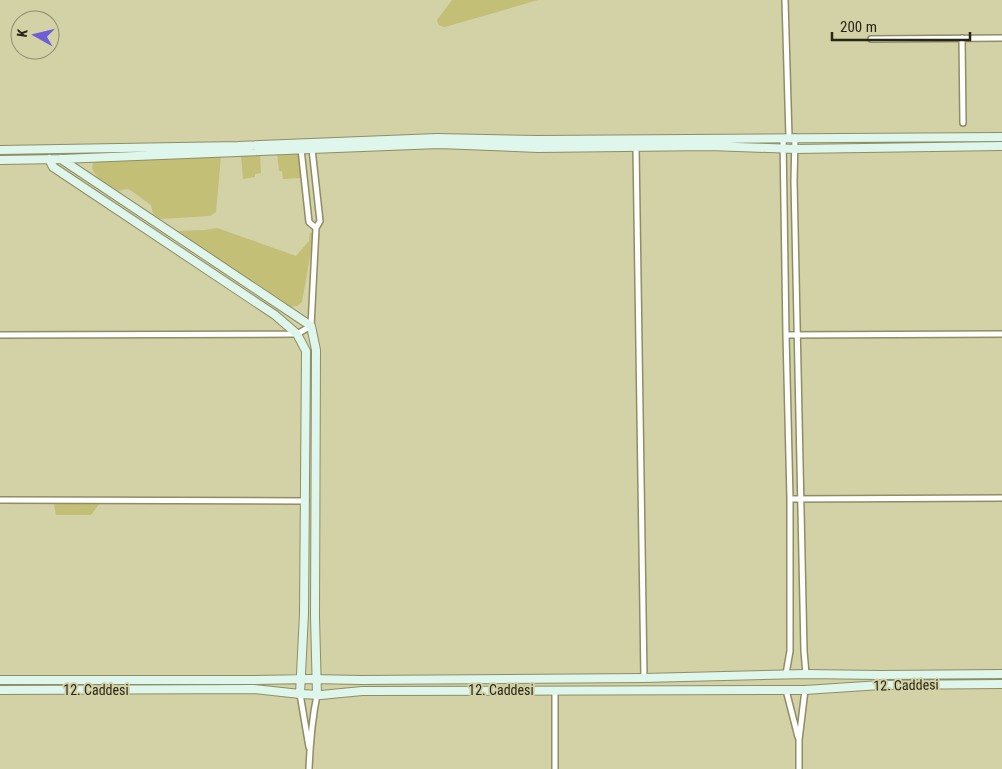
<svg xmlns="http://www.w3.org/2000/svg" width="1002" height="769" font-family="'Roboto Condensed',sans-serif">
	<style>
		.green { fill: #c3bf76 }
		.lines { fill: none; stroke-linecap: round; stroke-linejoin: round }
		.street-casing { stroke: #8f8d64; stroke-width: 8 }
		.secondary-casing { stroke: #8f8d64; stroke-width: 10 }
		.street { stroke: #fff; stroke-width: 5 }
		.secondary { stroke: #def6ec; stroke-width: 8 }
		.labels { text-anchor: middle; stroke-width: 4; stroke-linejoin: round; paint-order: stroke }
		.street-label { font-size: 14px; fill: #282717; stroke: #d3d1a6 }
	</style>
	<rect width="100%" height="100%" fill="#d3d1a6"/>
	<!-- green -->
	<path class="green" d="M452,0H538L445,27C441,27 438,25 437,20Z
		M299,152L301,178L283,179L282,171H279L277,153Z
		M260,153L261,173L255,174V177L243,179L241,155Z
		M221,156L216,212L210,216L160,219L153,214L151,205L130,190L127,189L119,191C109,184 84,174 95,160Z
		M217,228L296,256L309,241L310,233L312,232L314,234L302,302L297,306L290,307L177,231L205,230Z
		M54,504H99L91,515H56Z"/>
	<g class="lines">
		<!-- street casing -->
		<g class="street-casing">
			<path id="street" d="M785,0L789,137
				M962,38L963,123
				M871,39L1002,38
				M795,137L794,181L804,651L806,674
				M783,138L786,335L790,499V651L786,674
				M636,147L644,678
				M301,149L309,222L316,228
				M0,335L297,334L311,326L316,228L320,221L312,149
				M786,335L1002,334
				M790,499L1002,498
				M0,500L306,501
				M555,690V769
				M786,690L798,737
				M300,694L309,747
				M309,769C310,744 312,719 317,695
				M799,769V740L805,690"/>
		</g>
		<!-- secondary casing -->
		<g class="secondary-casing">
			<path id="secondary" d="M0,150L238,146L437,138L538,140L1002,137
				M49,159L53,167L275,315L297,334L306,351L304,614L300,694
				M61,159L311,326L316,350L315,617L317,695
				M0,160L61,159L439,144L538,148L710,146L795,149L1002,146
				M0,680H255L310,679L361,680L644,678L806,674L881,675L1002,674
				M0,690L254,689L300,694L321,695L362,691L805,690L881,685L1002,684"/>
		</g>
		<!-- street -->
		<use href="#street" class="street"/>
		<!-- secondary -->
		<use href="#secondary" class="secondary"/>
	</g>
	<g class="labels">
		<!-- street labels -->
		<g class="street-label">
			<text transform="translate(906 685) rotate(-1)" y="5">12. Caddesi</text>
			<text x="96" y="695">12. Caddesi</text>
			<text x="501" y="695">12. Caddesi</text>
		</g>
	</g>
	<!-- north arrow -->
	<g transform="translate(35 35) rotate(278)"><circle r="24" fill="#d3d1a6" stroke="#8f8d6d"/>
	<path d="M0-4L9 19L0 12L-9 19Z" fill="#6f5ed8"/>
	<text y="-8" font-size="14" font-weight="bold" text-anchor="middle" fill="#282717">K</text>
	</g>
	<!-- scale -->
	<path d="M832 32v8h138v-8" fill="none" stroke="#282717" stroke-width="2.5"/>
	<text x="840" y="32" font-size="15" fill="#282717" stroke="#d3d1a6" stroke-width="4" paint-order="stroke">200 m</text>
</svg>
